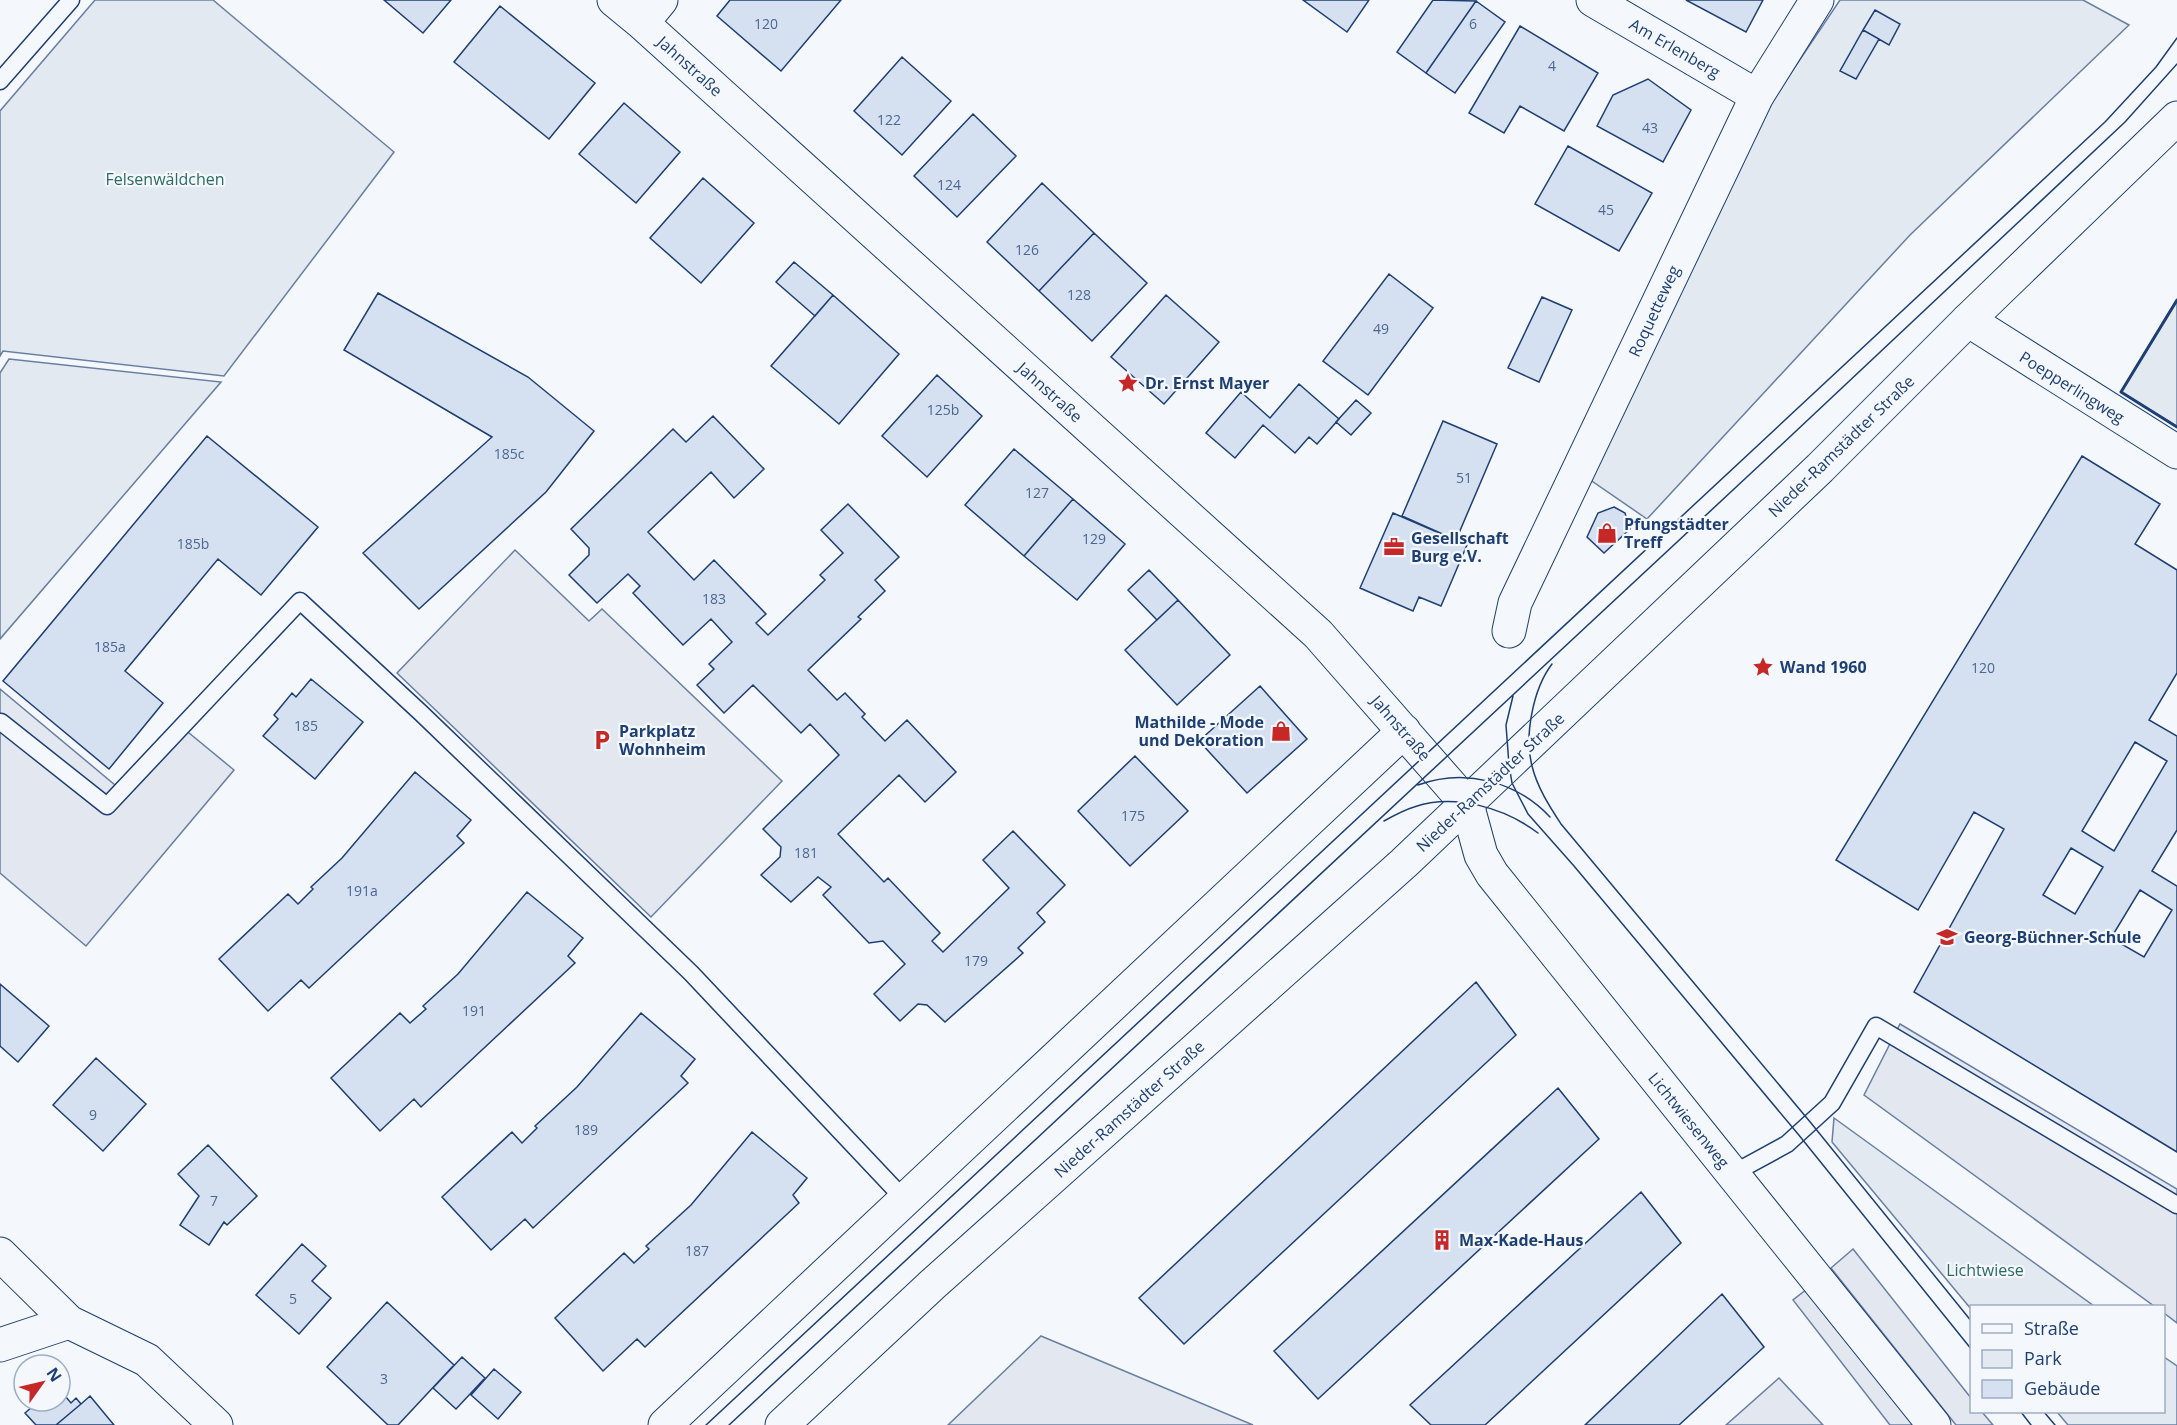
<svg xmlns="http://www.w3.org/2000/svg" width="2177" height="1425" font-family="'Open Sans',sans-serif">
	<style>
		.green { fill: #e3e9f0; stroke: #687fa3; stroke-width: 1.5 }
		.parking { fill: #e3e8f0; stroke: #687fa3; stroke-width: 1.5 }
		.building { fill: #d5e0f0; stroke: #1d3f73; stroke-width: 1.5; fill-rule: evenodd }
		.lines { fill: none; stroke-linecap: round; stroke-linejoin: round }
		.service-casing { stroke: #1d3f73; stroke-width: 19 }
		.minor-casing { stroke: #1d3f73; stroke-width: 35 }
		.primary-casing { stroke: #1d3f73; stroke-width: 35 }
		.service { stroke: #f4f7fb; stroke-width: 16 }
		.minor { stroke: #f4f7fb; stroke-width: 33 }
		.primary { stroke: #f4f7fb; stroke-width: 33 }
		.tram { stroke: #1d3f73; stroke-width: 1.5 }
		.wall { stroke: #1d3f73; stroke-width: 3 }
		.labels { text-anchor: middle; stroke-width: 4.5; stroke-linejoin: round; paint-order: stroke }
		.number-label { font-size: 14px; fill: #4b6792 }
		.street-label { font-size: 16px; fill: #1d3f73; stroke: #f4f7fb }
		.park-label { font-size: 16px; fill: #2c6c60; stroke: #f4f7fb }
		.poi-label { font-size: 16px; font-weight: bold; fill: #1d3f73; stroke: #f4f7fb; text-anchor: start }
	</style>
	<rect width="100%" height="100%" fill="#f4f7fb"/>
	<!-- green -->
	<path class="green" d="M95,0H213L394,152L224,376L3,351L0,356V111Z
		M1840,0H2083L2129,25L1910,235L1647,519L1586,477L1770,104Z
		M2177,300V427L2121,392Z
		M9,359L221,382L0,639V373Z
		M1834,1118L2094,1306H1972L1971,1309L1832,1142Z
		M2164,1357L2177,1366V1425H2068L2057,1412H2164Z"/>
	<!-- parking -->
	<path class="parking" d="M515,550L589,621L602,609L782,781L651,917L397,673Z
		M0,689L127,795L183,728L234,770L86,946L0,873Z
		M1900,1024L2177,1189V1323L2164,1313V1306H2154L1864,1095Z
		M1853,1249L1971,1398L1972,1412H1982L1993,1425H1956L1831,1268Z
		M1811,1286L1919,1425H1890L1793,1300Z
		M1041,1336L1253,1425H948Z
		M1779,1378L1823,1425H1726Z"/>
	<!-- building -->
	<path class="building" d="M384,0H451L423,33Z
		M730,0H841L781,71L717,16Z
		M1303,0H1369L1347,32Z
		M1433,0L1476,1L1426,73L1397,52Z
		M1686,0H1763L1746,32Z
		M1476,1L1505,22L1455,93L1426,73Z
		M500,6L595,83L549,139L454,62Z
		M1875,10L1900,24L1889,45L1863,30Z
		M1520,26L1598,73L1564,131L1520,106L1504,133L1469,113Z
		M1863,30L1879,39L1856,79L1840,71Z
		M902,57L951,101L902,155L854,111Z
		M1648,79L1691,110L1663,162L1597,126L1613,95Z
		M624,103L680,152L636,203L579,154Z
		M973,114L1016,156L957,217L914,176Z
		M1568,146L1652,193L1619,251L1535,204Z
		M703,178L754,223L701,283L650,238Z
		M1042,183L1094,233L1039,291L987,242Z
		M1094,233L1147,283L1092,341L1039,291Z
		M794,262L833,295L815,316L776,282Z
		M1389,274L1433,308L1368,395L1323,361Z
		M378,293L528,377L594,431L546,492L419,609L363,553L492,437L344,350Z
		M833,295L899,354L839,424L771,366Z
		M1166,295L1219,342L1164,404L1111,357Z
		M1542,297L1572,310L1539,382L1508,368Z
		M937,375L982,416L927,477L882,436Z
		M1299,384L1339,419L1317,444L1309,437L1295,453L1263,425L1235,458L1206,433L1241,392L1270,418Z
		M1356,400L1371,413L1351,435L1336,422Z
		M713,416L764,469L734,498L711,472L648,532L694,580L714,560L766,614L756,623L768,635L825,580L820,575L843,553L821,530L848,504L899,557L875,580L885,591L858,617L861,619L808,670L837,700L845,693L865,714L862,717L885,741L907,720L956,772L925,802L899,775L838,834L884,882L888,878L940,933L932,941L943,952L1009,888L983,860L1013,831L1065,885L1037,913L1045,922L1018,948L1023,953L945,1022L927,1005L918,1004L900,1021L874,994L905,964L883,941L869,943L823,895L831,887L818,877L791,902L761,875L780,857L781,847L763,829L839,755L810,724L801,733L753,685L724,713L697,685L714,669L709,664L732,642L711,619L683,645L633,593L640,586L628,574L597,603L569,575L589,555V548L571,529L673,429L686,442Z
		M1443,421L1497,444L1456,540L1402,516Z
		M207,436L318,527L261,595L218,559L125,671L163,703L109,769L3,681Z
		M1014,449L1073,499L1024,556L965,505Z
		M2082,456L2160,504L2135,544L2177,570V673L2149,720L2177,736V830L2152,871L2177,886V1152L1914,992L2004,829L1974,812L1918,910L1836,860ZM2135,742L2167,761L2114,851L2082,831ZM2071,848L2103,867L2075,914L2043,895ZM2140,890L2172,910L2144,957L2111,938Z
		M1073,499L1125,544L1077,600L1024,556Z
		M1614,507L1625,513L1630,529L1604,553L1587,537L1598,513Z
		M1393,513L1467,545L1441,606L1419,597L1413,611L1360,588Z
		M1149,570L1178,600L1157,620L1128,590Z
		M1178,600L1230,655L1177,705L1125,650Z
		M311,679L363,722L315,779L263,736L278,719L274,715L292,693L296,697Z
		M1260,686L1307,739L1247,793L1199,741Z
		M1135,756L1188,811L1130,866L1078,811Z
		M415,772L471,820L457,836L464,843L309,988L301,980L268,1011L219,959L288,894L298,904L313,889L311,887L342,858Z
		M527,892L583,938L568,956L575,963L421,1107L414,1099L380,1131L331,1078L400,1013L410,1023L426,1009L423,1006L458,974Z
		M1476,982L1516,1035L1184,1344L1139,1298Z
		M0,984L49,1026L18,1062L0,1046Z
		M641,1013L695,1059L681,1076L688,1083L533,1228L525,1219L491,1250L442,1197L512,1132L522,1143L537,1128L535,1126L577,1087Z
		M96,1058L146,1104L103,1151L53,1105Z
		M1558,1088L1599,1139L1318,1399L1274,1351Z
		M752,1132L807,1178L793,1195L799,1203L645,1347L637,1339L603,1371L555,1318L624,1253L634,1263L649,1249L646,1246L691,1205Z
		M208,1145L257,1196L227,1225L224,1222L209,1245L180,1225L199,1196L178,1174Z
		M1641,1192L1681,1243L1485,1425H1431L1410,1405Z
		M302,1244L326,1266L312,1281L331,1298L299,1334L256,1295Z
		M1722,1294L1764,1347L1679,1425H1585Z
		M387,1302L454,1365L398,1425H388L327,1367Z
		M462,1357L485,1378L456,1409L433,1388Z
		M494,1369L521,1392L498,1419L471,1395Z
		M60,1390L71,1403L76,1398L81,1404L56,1425H36L25,1413L39,1401H60Z
		M90,1396L114,1425H56L81,1404Z"/>
	<g class="lines">
		<!-- service casing -->
		<g class="service-casing">
			<path id="service" d="M0,81L71,0
				M1,722L107,806L300,601L421,713L691,973L905,1200
				M1732,1174L1787,1144L1832,1103L1876,1026L2177,1205"/>
		</g>
		<!-- minor casing -->
		<g class="minor-casing">
			<path id="minor" d="M614,0L642,23L1318,634L1467,804L1481,855L1492,874L1934,1425
				M1593,0L1757,96
				M642,23L661,0
				M1968,320L2177,452
				M1509,631L1515,603L1757,96L1817,0
				M0,1254L69,1322L147,1360L216,1425
				M0,1345L69,1322
				M665,1425L1404,731"/>
		</g>
		<!-- primary casing -->
		<g class="primary-casing">
			<path id="primary" d="M782,1425L933,1284L1404,863L1820,468L1968,320L2177,118"/>
		</g>
		<!-- service -->
		<use href="#service" class="service"/>
		<!-- minor -->
		<use href="#minor" class="minor"/>
		<!-- primary -->
		<use href="#primary" class="primary"/>
		<!-- tram -->
		<path class="tram" d="M1552,664C1533,689 1524,736 1532,766C1537,787 1550,807 1561,824L1811,1123L1972,1322
			M1513,696L1506,725L1509,765L1512,783L1528,814L1574,866L1798,1134L1972,1350
			M1418,785C1465,768 1516,781 1550,817
			M1384,821C1393,816 1404,810 1414,807C1455,793 1505,808 1538,833
			M2021,1412L2031,1425
			M2044,1412L2055,1425
			M706,1425L2105,122L2156,67L2177,38
			M729,1425L1763,462L2125,122L2177,64"/>
		<!-- wall -->
		<path class="wall" d="M2177,300L2121,392L2177,427"/>
	</g>
	<!-- icons -->
	<defs>
		<g id="sight-bare" transform="scale(1.62)"><path d="M0-6L1.8-2.2L6-1.7L2.9 1.2L3.7 5.4L0 3.3L-3.7 5.4L-2.9 1.2L-6-1.7L-1.8-2.2Z" fill="#c62828" stroke="#f4f7fb" stroke-width="2.5" paint-order="stroke"/></g>
		<g id="shop-bare" transform="scale(1.62)"><path d="M-5-2.5h2.3a2.7 3.5 0 0 1 5.4 0H5L5.5 6h-11ZM-1.5-2.5h3a1.5 2.3 0 0 0-3 0Z" fill="#c62828" stroke="#f4f7fb" stroke-width="2.5" paint-order="stroke"/></g>
		<g id="office-bare" transform="scale(1.62)"><path d="M-6-3h4V-5.5h4V-3h4V5H-6ZM-1-4.5V-3h2v-1.5ZM-6 0V1H6V0Z" fill="#c62828" stroke="#f4f7fb" stroke-width="2.5" paint-order="stroke"/></g>
		<g id="parking-bare" transform="scale(1.62)"><path d="M-3.5-5.5H1a3.5 3.5 0 0 1 0 7H-1V5.5H-3.5ZM-1-3.4V-.6H.8a1.4 1.4 0 0 0 0-2.8Z" fill="#c62828" stroke="#f4f7fb" stroke-width="2.5" paint-order="stroke"/></g>
		<g id="school-bare" transform="scale(1.62)"><path d="M0-5L7-2L0 1L-7-2ZM-4 1L0 2.5L4 1V4Q0 6-4 4Z" fill="#c62828" stroke="#f4f7fb" stroke-width="2.5" paint-order="stroke"/></g>
		<g id="building-bare" transform="scale(1.62)"><path d="M-4-6H4V6H1V3H-1V6H-4ZM-2.5-4.3h1.7v1.8h-1.7ZM.8-4.3h1.7v1.8H.8ZM-2.5-1h1.7V.8h-1.7ZM.8-1h1.7V.8H.8Z" fill="#c62828" stroke="#f4f7fb" stroke-width="2.5" paint-order="stroke"/></g>
	</defs>
	<g fill-rule="evenodd">
		<use href="#sight-bare" x="1128" y="383"/>
		<use href="#shop-bare" x="1607" y="533"/>
		<use href="#office-bare" x="1394" y="547"/>
		<use href="#sight-bare" x="1763" y="667"/>
		<use href="#shop-bare" x="1281" y="731"/>
		<use href="#parking-bare" x="602" y="740"/>
		<use href="#school-bare" x="1947" y="937"/>
		<use href="#building-bare" x="1442" y="1240"/>
	</g>
	<g class="labels">
		<!-- number labels -->
		<g class="number-label">
			<text x="766" y="29">120</text>
			<text x="1473" y="29">6</text>
			<text x="1552" y="71">4</text>
			<text x="889" y="125">122</text>
			<text x="1650" y="133">43</text>
			<text x="949" y="190">124</text>
			<text x="1606" y="215">45</text>
			<text x="1027" y="255">126</text>
			<text x="1079" y="300">128</text>
			<text x="1381" y="334">49</text>
			<text x="943" y="415">125b</text>
			<text x="509" y="459">185c</text>
			<text x="1464" y="483">51</text>
			<text x="1037" y="498">127</text>
			<text x="1094" y="544">129</text>
			<text x="193" y="549">185b</text>
			<text x="714" y="604">183</text>
			<text x="110" y="652">185a</text>
			<text x="1983" y="673">120</text>
			<text x="306" y="731">185</text>
			<text x="1133" y="821">175</text>
			<text x="806" y="858">181</text>
			<text x="362" y="896">191a</text>
			<text x="976" y="966">179</text>
			<text x="474" y="1016">191</text>
			<text x="93" y="1120">9</text>
			<text x="586" y="1135">189</text>
			<text x="214" y="1206">7</text>
			<text x="697" y="1256">187</text>
			<text x="293" y="1304">5</text>
			<text x="384" y="1384">3</text>
		</g>
		<!-- street labels -->
		<g class="street-label">
			<text transform="translate(1675 48) rotate(30)" y="6">Am Erlenberg</text>
			<text transform="translate(690 66) rotate(42)" y="6">Jahnstraße</text>
			<text transform="translate(1654 311) rotate(-65)" y="6">Roquetteweg</text>
			<text transform="translate(2072 387) rotate(32)" y="6">Poepperlingweg</text>
			<text transform="translate(1050 392) rotate(42)" y="6">Jahnstraße</text>
			<text transform="translate(1841 446) rotate(-44)" y="6">Nieder-Ramstädter Straße</text>
			<text transform="translate(1401 728) rotate(49)" y="6">Jahnstraße</text>
			<text transform="translate(1490 782) rotate(-43)" y="6">Nieder-Ramstädter Straße</text>
			<text transform="translate(1129 1109) rotate(-42)" y="6">Nieder-Ramstädter Straße</text>
			<text transform="translate(1689 1120) rotate(51)" y="6">Lichtwiesenweg</text>
		</g>
		<!-- park labels -->
		<g class="park-label">
			<text x="165" y="185">Felsenwäldchen</text>
			<text x="1985" y="1276">Lichtwiese</text>
		</g>
		<!-- poi labels -->
		<g class="poi-label">
			<text x="1145" y="389">Dr. Ernst Mayer</text>
			<text x="1624" y="530">Pfungstädter<tspan x="1624" dy="18">Treff</tspan></text>
			<text x="1411" y="544">Gesellschaft<tspan x="1411" dy="18">Burg e.V.</tspan></text>
			<text x="1780" y="673">Wand 1960</text>
			<text x="1264" y="728" text-anchor="end">Mathilde - Mode<tspan x="1264" dy="18">und Dekoration</tspan></text>
			<text x="619" y="737">Parkplatz<tspan x="619" dy="18">Wohnheim</tspan></text>
			<text x="1964" y="943">Georg-Büchner-Schule</text>
			<text x="1459" y="1246">Max-Kade-Haus</text>
		</g>
	</g>
	<!-- legend -->
	<rect x="1970" y="1305" width="195" height="108" fill="#f4f7fb" stroke="#9eadc5" stroke-width="1.5"/>
	<rect x="1982" y="1324" width="30" height="9" fill="#f4f7fb" stroke="#9eadc5" stroke-width="1.5"/>
	<text x="2024" y="1335" font-size="18" fill="#1d3f73">Straße</text>
	<rect x="1982" y="1350" width="30" height="18" fill="#e3e9f0" stroke="#9eadc5" stroke-width="1.5"/>
	<text x="2024" y="1365" font-size="18" fill="#1d3f73">Park</text>
	<rect x="1982" y="1380" width="30" height="18" fill="#d5e0f0" stroke="#9eadc5" stroke-width="1.5"/>
	<text x="2024" y="1395" font-size="18" fill="#1d3f73">Gebäude</text>
	<!-- north arrow -->
	<g transform="translate(42 1383) rotate(56)"><circle r="28" fill="#f4f7fb" stroke="#9eadc5" stroke-width="1.5"/>
	<path d="M0-4.5L10 22L0 15L-10 22Z" fill="#c62828"/>
	<text y="-9" font-size="16" font-weight="bold" text-anchor="middle" fill="#1d3f73">N</text>
	</g>
</svg>
